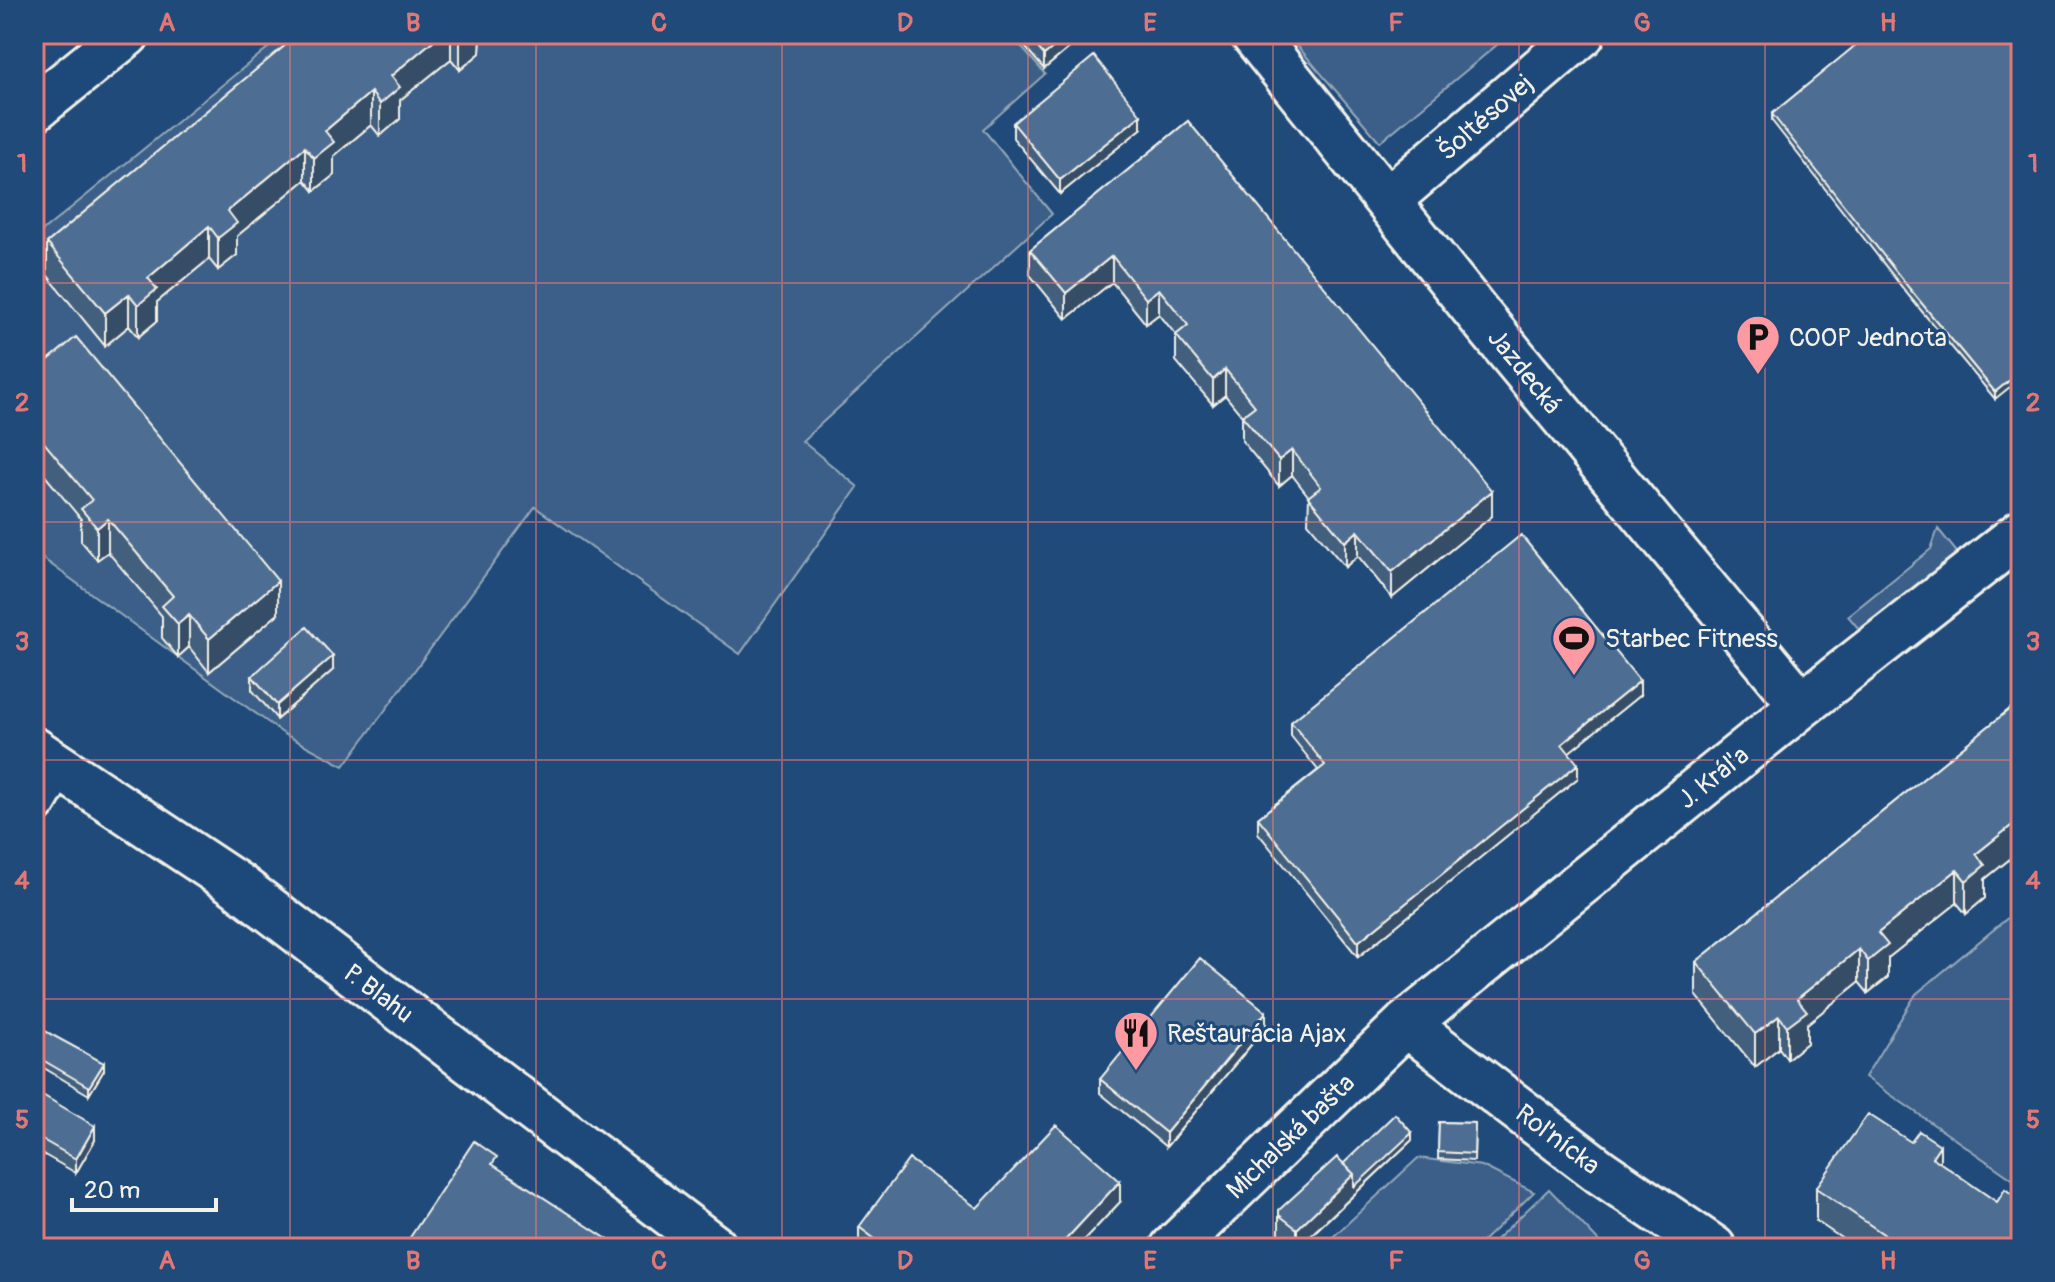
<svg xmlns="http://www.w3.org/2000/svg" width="2055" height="1282" font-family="Pangolin,sans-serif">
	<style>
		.green { fill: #3a5f88; stroke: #97a8b8; stroke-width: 2 }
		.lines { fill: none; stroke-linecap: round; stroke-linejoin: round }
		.street-casing { stroke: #f4f1e8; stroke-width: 50 }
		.street { stroke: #1f4a7a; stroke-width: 44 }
		.wall { fill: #425f7e; stroke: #f4f1e8; stroke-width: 2 }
		.shaded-wall { fill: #364d66; stroke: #f4f1e8; stroke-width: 2 }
		.building { fill: #4d6e92; stroke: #f4f1e8; stroke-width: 2 }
		.grid { fill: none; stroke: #e27875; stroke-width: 2; stroke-opacity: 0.55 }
		.labels { text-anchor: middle; stroke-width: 6; stroke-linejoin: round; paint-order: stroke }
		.street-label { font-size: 26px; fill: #f4f1e8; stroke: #1f4a7a }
		.poi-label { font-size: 26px; fill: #f4f1e8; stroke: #1f4a7a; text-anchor: start }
		.neatline { fill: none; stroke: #e27875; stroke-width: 3 }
		.grid-label { font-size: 26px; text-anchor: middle; font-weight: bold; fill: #e27875 }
	</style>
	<rect width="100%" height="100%" fill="#1f4a7a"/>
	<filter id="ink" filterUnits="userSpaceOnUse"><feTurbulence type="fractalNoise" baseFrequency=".0125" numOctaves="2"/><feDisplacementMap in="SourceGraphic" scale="16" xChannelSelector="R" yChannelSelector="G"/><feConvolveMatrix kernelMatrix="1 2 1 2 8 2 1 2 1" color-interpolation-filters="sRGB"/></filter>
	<g filter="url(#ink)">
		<!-- green -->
		<path class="green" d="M285,34H1010L1045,74L983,129L1052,214L802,441L858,487L740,654L535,507L344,766L284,734L34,552V238Z
			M1287,34H1510L1380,142Z
			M1938,529L1960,556L1863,634L1848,616L1931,549Z
			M2021,907V1185L1865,1077L1916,994Z
			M1418,1158L1482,1166L1534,1192L1476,1248H1321Z
			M1549,1189L1605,1248H1487Z"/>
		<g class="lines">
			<!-- street casing -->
			<g class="street-casing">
				<path id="street" d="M1253,34L1483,320L1802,705
					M34,109L127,34
					M1389,199L1582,34
					M34,750L236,884L715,1248
					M34,801L55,765
					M1406,1024L1601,1172L1713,1248
					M1173,1248L1406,1024L1802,705L2021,533"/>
			</g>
			<!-- street -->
			<use href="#street" class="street"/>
		</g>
		<!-- wall -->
		<path class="wall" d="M299,34H481L480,53L460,70L451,59L400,100V119L380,136L371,125L334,156V175L314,191L305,180L237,236V255L218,270L209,259L157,302V321L138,337L129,326L105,346L47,275V243Z
			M1014,34H1086L1044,69Z
			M1864,34H2021L1995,399L1909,296L1772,121V114L1865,38Z
			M1188,121L1492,516L1392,598L1358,556L1345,567L1308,523L1309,497L1292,475L1279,486L1242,441V416L1225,395L1213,405L1176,361V335L1159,314L1146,324L1112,282L1066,319L1030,275V250Z
			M1013,123L1141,129L1060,194L1013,138Z
			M34,372L278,614L209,672L189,647L178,657L162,638V616L108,552L97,560L81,541V519L42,472L34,479Z
			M333,670L277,719L252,690V676Z
			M1640,695L1568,753L1578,778L1358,957L1258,833V818L1318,770L1291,736V722Z
			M2021,700V850L1985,879V898L1966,914L1957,903L1888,958V977L1868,993L1859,982L1807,1024V1043L1787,1059L1779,1048L1755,1067L1696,995V962Z
			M34,1025L104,1070L89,1095L34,1062Z
			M1266,1027L1166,1147L1100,1093V1079Z
			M34,1090L95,1140L76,1173L34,1149Z
			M1439,1122L1475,1123L1474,1161L1438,1159Z
			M1412,1140L1298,1248H1295L1279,1235V1210Z
			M1940,1163L2021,1248H1856L1816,1221V1188Z
			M1120,1202L1077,1248L859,1247V1227L977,1208Z"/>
		<!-- shaded-wall -->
		<path class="shaded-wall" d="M441,34H451V59L400,100V119L380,136V104L391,76Z
			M464,34H481L480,53L460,70V37Z
			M1069,34H1086L1044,69V55Z
			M371,92V125L334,156V175L314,191V158L325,131Z
			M1141,115V129L1060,194V180Z
			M305,147V180L237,236V255L218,270V238L228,211Z
			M209,226V259L157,302V321L138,337V305L148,278Z
			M1112,256V282L1066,319V293Z
			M1159,289V314L1146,324V299Z
			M129,294V326L105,346V313Z
			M1225,369V395L1213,405V380Z
			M2021,371V378L1995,399V392Z
			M42,440V472L34,479V446Z
			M1292,450V475L1279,486V460Z
			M1492,491V516L1392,598V572Z
			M108,519V552L97,560V528Z
			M1358,531V556L1345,567V542Z
			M278,581V614L209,672V639Z
			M189,615V647L178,657V624Z
			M333,656V670L277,719V705Z
			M1640,681V695L1562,758V744Z
			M1578,764V778L1358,957V942Z
			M2021,818V850L1985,879V898L1966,914V881L1976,854Z
			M1957,870V903L1888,958V977L1868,993V961L1878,933Z
			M1859,949V982L1807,1024V1043L1787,1059V1026L1797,999Z
			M1266,1012V1027L1166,1147V1133Z
			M1779,1016V1048L1755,1067V1034Z
			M104,1063V1070L89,1095V1087Z
			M95,1126V1140L76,1173V1159Z
			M1412,1133V1140L1297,1248V1229L1354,1174Z
			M1940,1145V1177L1932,1157Z
			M1120,1181V1202L1077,1248H1058Z"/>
		<!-- building -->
		<path class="building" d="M299,34H441L391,76L400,87L380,104L371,92L325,131L334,142L314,158L305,147L228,211L237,223L218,238L209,226L148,278L157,289L138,305L129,294L105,313L47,243Z
			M1026,34H1069L1044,55Z
			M1867,34H2021V371L1995,392L1909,288L1772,114L1868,35Z
			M1094,56L1141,115L1060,180L1013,123Z
			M1188,121L1492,491L1392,572L1358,531L1345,542L1308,497L1321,487L1292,450L1279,460L1242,416L1255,406L1225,369L1213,380L1176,335L1188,325L1159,289L1146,299L1112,256L1066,293L1030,250Z
			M76,337L278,581L209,639L189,615L178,624L162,606L173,596L108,519L97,528L81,509L92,500L42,440L34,446V372Z
			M1521,535L1640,681L1562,744L1578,764L1358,942L1258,818L1325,765L1291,722Z
			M307,627L333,656L277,705L252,676Z
			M2021,700V818L1976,854L1985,865L1966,881L1957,870L1878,933L1888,945L1868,961L1859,949L1797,999L1807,1011L1787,1026L1779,1016L1755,1034L1696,962Z
			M1200,958L1266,1012L1166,1133L1100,1079Z
			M34,1025L104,1063L89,1087L34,1055Z
			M34,1090L95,1126L76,1159L34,1135Z
			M1395,1114L1412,1133L1354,1187V1174L1343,1164Z
			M1868,1114L1911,1142L1919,1131L1940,1145L1932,1157L1997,1202L2005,1189L2021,1201V1211L2017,1216L2021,1219V1248H1904L1816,1188Z
			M1439,1122L1475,1123L1474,1154L1438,1152Z
			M1056,1125L1120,1181L1058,1248H887L859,1227L909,1159L977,1208Z
			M474,1141L497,1157L492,1164L621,1248H403Z
			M1337,1157L1354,1174L1297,1229L1279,1215V1210Z"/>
	</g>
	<!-- grid -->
	<path class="grid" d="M290,34V1248M536,34V1248M782,34V1248M1028,34V1248M1273,34V1248M1519,34V1248M1765,34V1248M34,283H2021M34,522H2021M34,760H2021M34,999H2021"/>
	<!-- icons -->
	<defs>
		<g id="parking-pin" transform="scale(2.3)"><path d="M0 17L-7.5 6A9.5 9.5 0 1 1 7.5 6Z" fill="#ff9aa2" stroke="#1f4a7a"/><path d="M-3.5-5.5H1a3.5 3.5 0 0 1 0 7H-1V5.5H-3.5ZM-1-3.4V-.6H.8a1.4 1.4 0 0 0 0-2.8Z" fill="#111"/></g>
		<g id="stadium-pin" transform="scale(2.3)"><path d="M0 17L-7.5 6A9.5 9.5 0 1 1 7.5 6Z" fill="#ff9aa2" stroke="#1f4a7a"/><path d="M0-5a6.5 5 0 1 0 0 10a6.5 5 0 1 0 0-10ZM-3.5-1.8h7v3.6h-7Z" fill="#111"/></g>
		<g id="restaurant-pin" transform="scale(2.3)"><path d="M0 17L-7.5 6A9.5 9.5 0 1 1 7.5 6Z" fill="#ff9aa2" stroke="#1f4a7a"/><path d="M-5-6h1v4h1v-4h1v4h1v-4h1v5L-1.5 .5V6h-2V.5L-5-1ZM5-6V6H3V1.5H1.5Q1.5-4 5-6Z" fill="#111"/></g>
	</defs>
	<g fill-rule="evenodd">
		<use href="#parking-pin" x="1758" y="337"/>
		<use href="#stadium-pin" x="1574" y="638"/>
		<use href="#restaurant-pin" x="1136" y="1033"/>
	</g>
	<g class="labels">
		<!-- street labels -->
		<g class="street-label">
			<text transform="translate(1485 117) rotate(-41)" y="9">Šoltésovej</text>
			<text transform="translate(1525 371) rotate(51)" y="9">Jazdecká</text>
			<text transform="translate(1713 777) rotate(-39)" y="9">J. Kráľa</text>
			<text transform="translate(379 993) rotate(37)" y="9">P. Blahu</text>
			<text transform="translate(1290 1136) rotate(-44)" y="9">Michalská bašta</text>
			<text transform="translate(1558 1139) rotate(37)" y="9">Roľnícka</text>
		</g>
		<!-- poi labels -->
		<g class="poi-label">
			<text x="1789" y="346">COOP Jednota</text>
			<text x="1605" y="647">Starbec Fitness</text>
			<text x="1167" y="1042">Reštaurácia Ajax</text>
		</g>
	</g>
	<!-- margin -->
	<rect width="2055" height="1282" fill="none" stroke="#1f4a7a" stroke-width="88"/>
	<!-- scale -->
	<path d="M72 1198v12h144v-12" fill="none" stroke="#f4f1e8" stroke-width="4"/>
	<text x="84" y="1198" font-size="24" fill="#f4f1e8" stroke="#1f4a7a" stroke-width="6" paint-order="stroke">20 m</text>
	<rect x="44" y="44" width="1967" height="1194" class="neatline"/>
	<g class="grid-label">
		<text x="167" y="31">A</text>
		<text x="413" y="31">B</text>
		<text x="659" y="31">C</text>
		<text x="905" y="31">D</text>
		<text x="1150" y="31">E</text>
		<text x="1396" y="31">F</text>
		<text x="1642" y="31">G</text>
		<text x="1888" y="31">H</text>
		<text x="22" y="172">1</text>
		<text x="2033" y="172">1</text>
		<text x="22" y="411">2</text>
		<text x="2033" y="411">2</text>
		<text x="22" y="650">3</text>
		<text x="2033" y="650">3</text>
		<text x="22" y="889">4</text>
		<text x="2033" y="889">4</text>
		<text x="22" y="1128">5</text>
		<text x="2033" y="1128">5</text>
		<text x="167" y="1269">A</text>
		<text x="413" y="1269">B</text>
		<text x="659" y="1269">C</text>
		<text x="905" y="1269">D</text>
		<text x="1150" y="1269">E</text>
		<text x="1396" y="1269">F</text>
		<text x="1642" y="1269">G</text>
		<text x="1888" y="1269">H</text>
	</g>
</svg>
